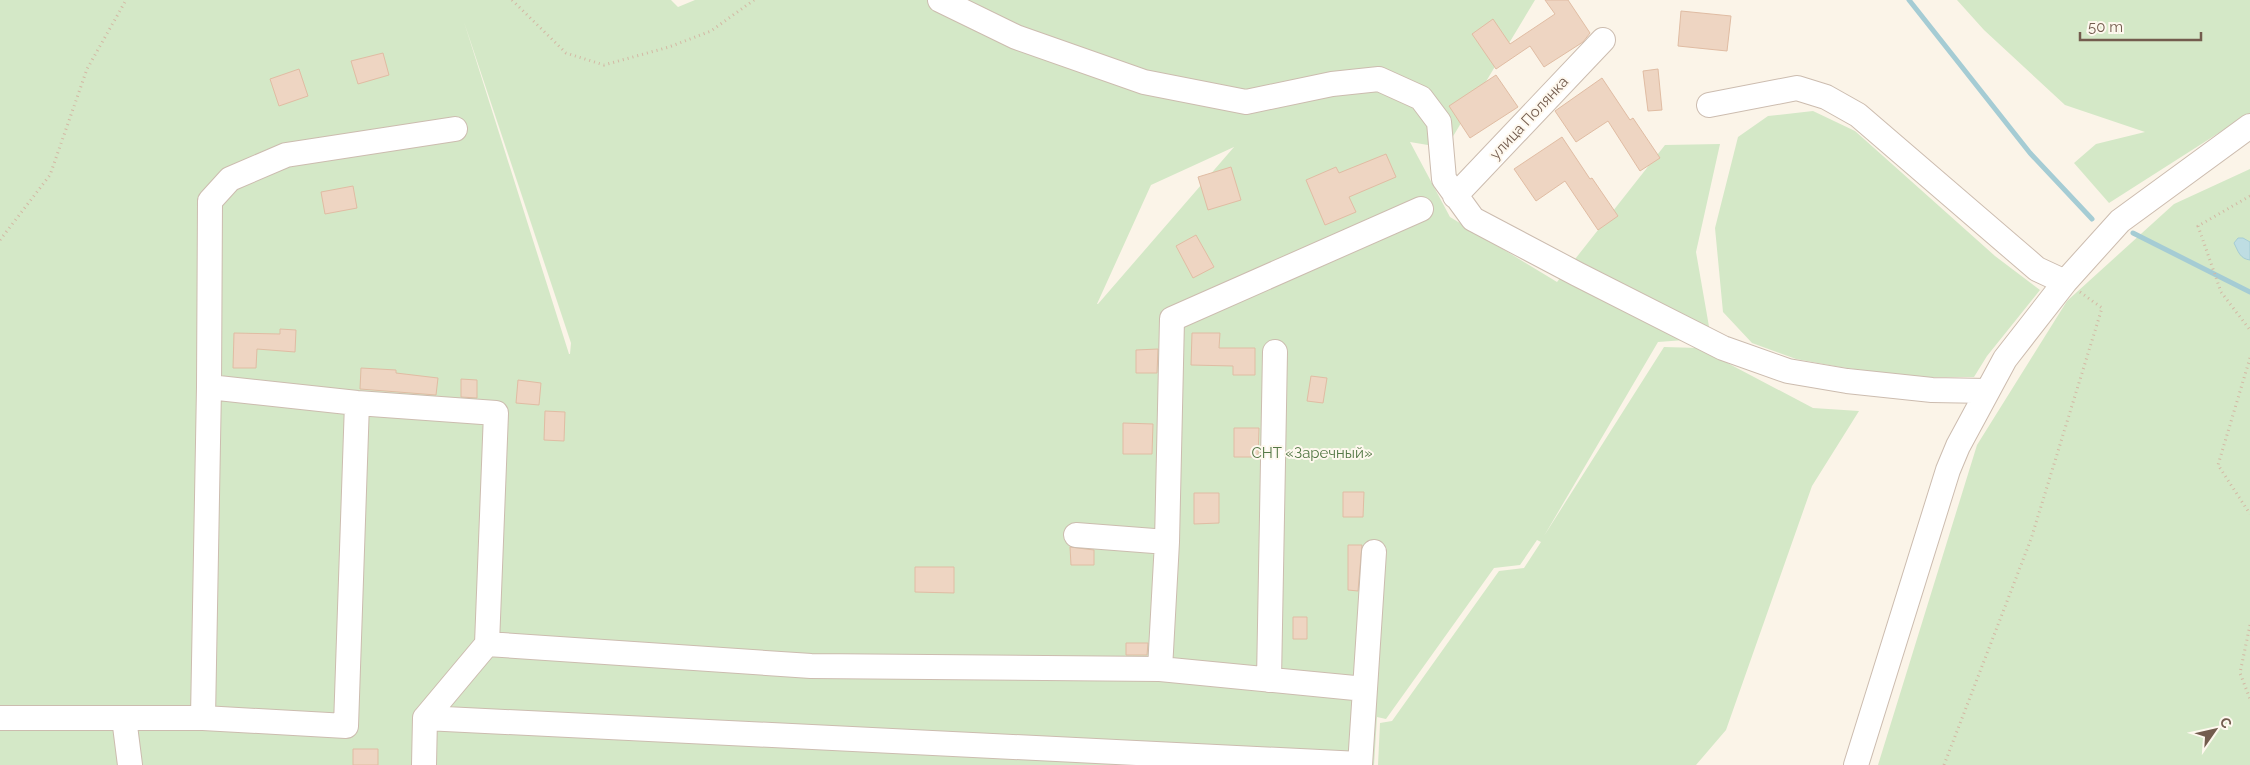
<svg xmlns="http://www.w3.org/2000/svg" width="2250" height="765" font-family="Raleway,sans-serif">
	<style>
		.green { fill: #d4e8c7; fill-rule: evenodd }
		.water { fill: #bedde3; stroke: #a5ccd4 }
		.lines { fill: none; stroke-linecap: round; stroke-linejoin: round }
		.stream { stroke: #a5ccd4; stroke-width: 5 }
		.building { fill: #eed5c2; stroke: #e0bca3 }
		.minor-casing { stroke: #ccbcaf; stroke-width: 26 }
		.path { stroke: #d3b8a4; stroke-width: 3; stroke-dasharray: 1 4; stroke-linecap: butt }
		.minor { stroke: #fff; stroke-width: 24 }
		.labels { text-anchor: middle; stroke-width: 4; stroke-linejoin: round; paint-order: stroke }
		.street-label { font-size: 15px; fill: #735c4e; stroke: #fef8ee }
		.park-label { font-size: 15px; fill: #547846; stroke: #fef8ee }
	</style>
	<rect width="100%" height="100%" fill="#fbf4e8"/>
	<!-- green -->
	<path class="green" d="M0,0H671L678,7L695,0H1535L1446,148L1410,142L1450,217L1557,282L1665,145L1720,144L1696,252L1711,338L1658,342L1544,536L1664,347L1699,348L1813,408L1859,411L1812,486L1726,730L1696,765H1378L1380,723L1392,721L1499,571L1524,568L1541,542L1537,540L1520,565L1494,568L1386,719L1377,717L1374,765H0ZM464,22L571,343L570,354H569ZM1234,147L1098,304H1097L1151,185Z
		M1957,0H2250V113L2109,203L2074,163L2096,144L2145,132L2065,105L1984,30Z
		M1813,111L1855,131L1995,256L2040,290L1987,356L1974,377H1912L1840,367L1796,359L1752,343L1723,312L1715,228L1738,137L1768,116Z
		M2250,169V765H1878L1977,445L2067,301L2174,204Z"/>
	<!-- water -->
	<path class="water" d="M2238,238H2243L2250,242V260C2240,259 2238,251 2234,243Z"/>
	<g class="lines">
		<!-- stream -->
		<path class="stream" d="M1909,0L2030,153L2092,219
			M2133,233L2250,292"/>
	</g>
	<!-- building -->
	<path class="building" d="M1545,0H1568L1590,33L1583,42L1544,67L1530,46L1496,69L1472,34L1493,19L1510,44L1555,14Z
		M1681,11L1731,16L1727,51L1678,46Z
		M383,53L389,75L358,84L351,61Z
		M299,69L308,96L279,106L270,79Z
		M1658,69L1662,110L1648,111L1643,71Z
		M1496,75L1518,107L1470,138L1449,106Z
		M1602,78L1630,120L1633,118L1660,158L1640,171L1608,121L1576,142L1555,111Z
		M1562,137L1590,179L1592,178L1618,216L1598,230L1565,181L1536,201L1514,169Z
		M1386,154L1396,177L1349,197L1356,212L1325,225L1306,180L1336,167L1339,173Z
		M1231,167L1241,200L1208,210L1198,177Z
		M353,186L357,208L325,214L321,192Z
		M1196,235L1214,267L1193,278L1176,246Z
		M280,329L296,330L295,352L257,349L256,368H233L234,333L280,334Z
		M1192,333H1220L1219,348H1255V375H1233V366L1191,365Z
		M1158,349L1157,373H1136V350Z
		M361,368L396,370V373L438,378L436,395L360,389Z
		M1311,376L1327,378L1323,403L1307,401Z
		M461,379L477,380V398L461,397Z
		M518,380L541,383L539,405L516,403Z
		M545,411L565,412L564,441L544,440Z
		M1123,423L1153,424L1152,454H1123Z
		M1234,428H1259L1258,457H1234Z
		M1343,492H1364L1363,517H1343Z
		M1194,493H1219V523L1194,524Z
		M1348,545H1362L1358,591L1348,590Z
		M1070,547L1094,550V565H1071Z
		M915,567H954V593L915,592Z
		M1293,617H1307V639H1293Z
		M1126,643H1148L1147,655H1126Z
		M353,749H378V765H353Z"/>
	<g class="lines">
		<!-- minor casing -->
		<g class="minor-casing">
			<path id="minor" d="M940,0L1016,37L1144,82L1246,102L1332,84L1379,79L1421,98L1439,122L1444,179L1473,219L1577,274L1723,348L1788,371L1847,381L1932,390L1987,391
				M1709,105L1797,88L1826,97L1858,115L2037,269L2065,282
				M1455,196L1603,40
				M209,387L210,201L230,179L286,155L455,129
				M1076,535L1167,542
				M1160,669L1167,542L1172,319L1421,209
				M1269,680L1275,352
				M0,718H203L346,726L357,403
				M124,718L130,765
				M203,718L209,387L357,403L496,413L487,644L811,666L1160,669L1365,689
				M425,718L1360,764
				M424,765L425,718L487,644
				M1360,765L1374,552
				M1856,765L1948,470L1958,446L2005,359L2065,282L2120,221L2250,126"/>
		</g>
		<!-- path -->
		<path class="path" d="M512,0L566,53L604,65L669,47L711,31L754,0
			M2250,196L2198,226L2221,292L2250,330
			M0,240L50,175L87,69L126,0
			M2250,358L2218,465L2250,514
			M2250,625L2240,673L2250,699
			M1944,765L2031,539L2102,308L2080,292"/>
		<!-- minor -->
		<use href="#minor" class="minor"/>
	</g>
	<g class="labels">
		<!-- street labels -->
		<g class="street-label">
			<text transform="translate(1529 118) rotate(-47)" y="5">улица Полянка</text>
		</g>
		<!-- park labels -->
		<g class="park-label">
			<text x="1312" y="458">СНТ «Заречный»</text>
		</g>
	</g>
	<!-- north arrow -->
	<g transform="translate(2215 730) rotate(56)" stroke="#fef8ee" stroke-width="4" paint-order="stroke">
	<path d="M0-4L9 19L0 12L-9 19Z" fill="#735c4e"/>
	<text y="-8" font-size="14" font-weight="bold" text-anchor="middle" fill="#735c4e">С</text>
	</g>
	<!-- scale -->
	<path d="M2080 32v8h121v-8" fill="none" stroke="#735c4e" stroke-width="2.5"/>
	<text x="2088" y="32" font-size="15" fill="#735c4e" stroke="#fef8ee" stroke-width="4" paint-order="stroke">50 m</text>
</svg>
